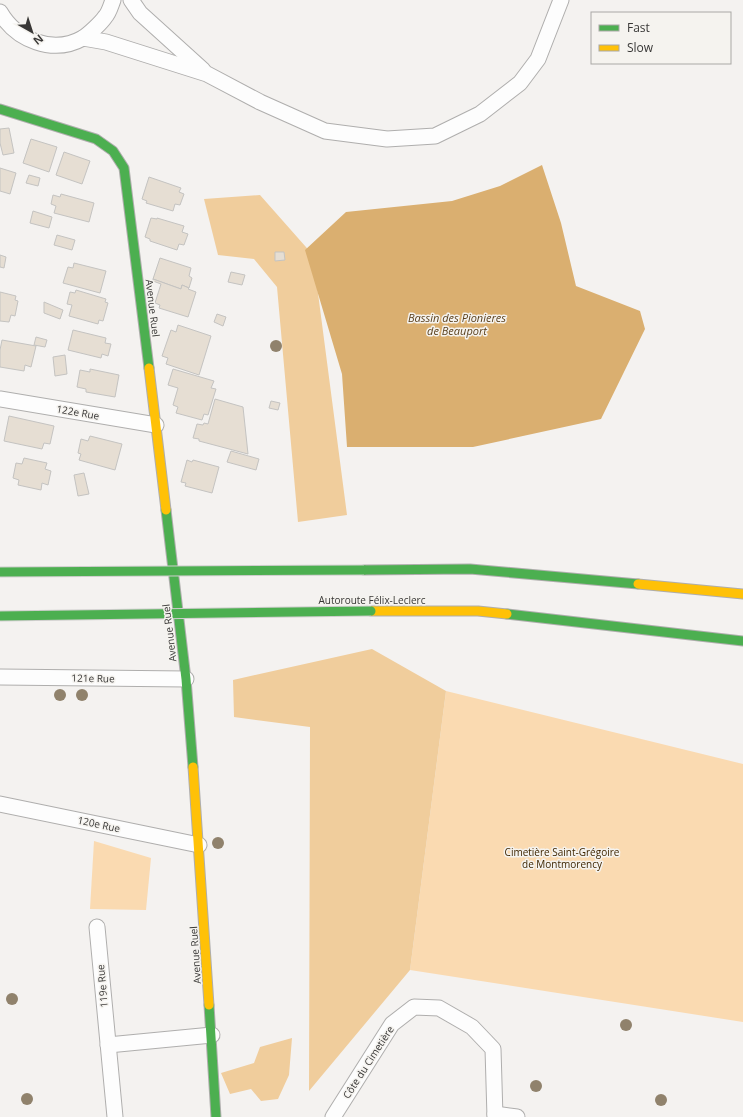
<svg xmlns="http://www.w3.org/2000/svg" width="743" height="1117" viewBox="0 0 743 1117" font-family="'Open Sans',sans-serif">
<style>
.green{fill:#fadab1}
.forest{fill:#f0cd9c}
.water{fill:#daaf70}
.building{fill:#e6ded3;stroke:#c4c3c1}
.lines{fill:none;stroke-linecap:round;stroke-linejoin:round}
.street-casing{stroke:#afaead;stroke-width:17}
.fast-casing{stroke:#afaead;stroke-width:11}
.slow-casing{stroke:#afaead;stroke-width:11}
.street{stroke:#fdfdfd;stroke-width:15}
.fast{stroke:#4caf50;stroke-width:9}
.slow{stroke:#ffc107;stroke-width:9}
.fast-bridge-casing{stroke:#cfcecd;stroke-width:11;stroke-linecap:butt}
.fast-bridge{stroke:#4caf50;stroke-width:9}
.tree{fill:#90826c}
.labels{text-anchor:middle;stroke-width:3;stroke-linejoin:round;paint-order:stroke}
.street-label{font-size:10px;fill:#383736;stroke:#f5f3ef}
.park-label{font-size:10px;fill:#3f2600;stroke:#f5f3ef}
.water-label{font-size:11px;font-style:italic;fill:#583e1a;stroke:#f5f3ef}
</style>
<rect width="100%" height="100%" fill="#f4f2f0"/>
<g class="green">
<polygon points="446,691 743,764 743,1022 410,970"/>
<polygon points="94,841 151,858 146,910 90,909"/>
</g>
<g class="forest">
<polygon points="260,195 313,255 347,515 298,522 277,287 254,259 218,255 204,199"/>
<polygon points="372,649 446,691 410,970 309,1091 310,727 234,717 233,680"/>
<polygon points="292,1038 289,1075 278,1099 261,1101 251,1089 230,1094 221,1073 254,1063 260,1047"/>
</g>
<polygon class="water" points="542,165 561,223 576,286 640,311 645,329 601,419 473,447 347,447 342,374 305,250 346,212 452,201 500,186"/>
<g class="building">
<polygon points="9,128 14,153 3,155 0,143 0,129"/>
<polygon points="31,139 57,147 49,172 23,163"/>
<polygon points="64,152 90,161 82,184 56,175"/>
<polygon points="0,168 16,173 10,194 0,191"/>
<polygon points="29,175 40,178 38,186 26,183"/>
<polygon points="149,177 181,188 179,192 184,194 180,205 175,204 173,211 146,203 147,201 142,199"/>
<polygon points="61,194 94,203 89,222 54,213 56,206 51,204 53,195 60,197"/>
<polygon points="33,211 52,217 49,228 30,223"/>
<polygon points="151,218 157,219 157,218 184,226 182,232 188,234 184,245 179,244 177,250 150,241 150,239 145,237"/>
<polygon points="57,235 75,240 72,250 54,245"/>
<polygon points="275,252 284,252 285,260 275,261"/>
<polygon points="0,255 6,257 4,268 0,267"/>
<polygon points="160,258 191,268 189,276 192,278 189,288 182,285 181,289 153,279"/>
<polygon points="74,263 106,271 100,293 63,283 68,267 73,268"/>
<polygon points="231,272 245,275 242,285 228,282"/>
<polygon points="153,279 181,289 182,285 189,288 188,289 196,292 188,317 159,308 160,305 155,303 161,284 153,281"/>
<polygon points="76,290 106,299 105,302 108,303 103,321 99,320 98,324 69,316 72,305 67,304 70,292 75,293"/>
<polygon points="0,292 16,296 15,300 18,301 15,316 11,315 9,322 0,321"/>
<polygon points="44,302 63,310 60,319 44,313"/>
<polygon points="217,314 226,317 223,326 214,322"/>
<polygon points="178,325 211,336 199,375 166,364 168,358 162,356 171,330 176,332"/>
<polygon points="73,330 106,338 105,343 111,344 108,356 102,354 101,358 68,350"/>
<polygon points="36,337 47,340 45,347 34,345"/>
<polygon points="2,340 36,346 31,367 25,365 24,371 0,367 0,350"/>
<polygon points="65,355 67,374 55,376 53,357"/>
<polygon points="90,369 119,375 115,397 86,392 86,389 77,387 80,370 90,372"/>
<polygon points="173,369 214,381 211,388 216,389 208,415 204,414 202,420 176,413 178,407 173,405 178,388 168,385"/>
<polygon points="215,399 243,407 248,454 199,441 199,439 193,438 197,424 203,425 204,423 208,424"/>
<polygon points="271,401 280,403 278,410 269,408"/>
<polygon points="9,416 54,426 50,444 44,443 42,449 4,441"/>
<polygon points="90,436 122,444 115,470 79,460 81,454 78,453 81,439 88,441"/>
<polygon points="231,451 259,459 256,470 227,462"/>
<polygon points="24,458 47,463 45,469 51,471 48,485 42,483 41,490 18,485 19,480 13,478 16,463 22,464"/>
<polygon points="187,460 192,462 193,460 219,467 212,493 185,486 186,483 181,482"/>
<polygon points="84,473 89,494 78,496 74,475"/>
</g>
<g class="lines">
<g class="street-casing">
<g id="street">
<polyline points="131,0 140,13 203,70"/>
<path d="M 0,12 C 16,40 53,55 83,38 C 89,34 101,23 105,17 C 109,13 111,5 113,0"/>
<polyline points="83,38 106,42 207,74 260,102 325,131 387,139 435,136 480,114 520,83 538,59 561,0"/>
<polyline points="0,399 156,425"/>
<polyline points="0,677 186,679"/>
<polyline points="0,804 199,845"/>
<polyline points="97,927 115,1117"/>
<polyline points="108,1045 212,1035"/>
<polyline points="495,1114 517,1117"/>
<polyline points="333,1117 392,1024 414,1007 439,1008 472,1027 493,1049 495,1117"/>
</g>
</g>
<g class="fast-casing">
<g id="fast">
<polyline points="0,109 96,139 113,151 124,168 149,368"/>
<polyline points="166,510 186,679 193,767"/>
<polyline points="364,570 470,569 638,584"/>
<polyline points="507,614 743,641"/>
<polyline points="209,1005 216,1117"/>
</g>
</g>
<g class="slow-casing">
<g id="slow">
<polyline points="149,368 166,510"/>
<polyline points="638,584 743,594"/>
<polyline points="371,611 478,611 507,614"/>
<polyline points="193,767 209,1005"/>
</g>
</g>
<use href="#street" class="street"/>
<use href="#fast" class="fast"/>
<use href="#slow" class="slow"/>
<g class="fast-bridge-casing">
<g id="fast-bridge">
<polyline points="0,572 364,570"/>
<polyline points="0,616 371,611"/>
</g>
</g>
<use href="#fast-bridge" class="fast-bridge"/>
</g>
<g class="tree">
<circle cx="276" cy="346" r="6"/>
<circle cx="60" cy="695" r="6"/>
<circle cx="82" cy="695" r="6"/>
<circle cx="218" cy="843" r="6"/>
<circle cx="12" cy="999" r="6"/>
<circle cx="626" cy="1025" r="6"/>
<circle cx="536" cy="1086" r="6"/>
<circle cx="27" cy="1099" r="6"/>
<circle cx="661" cy="1100" r="6"/>
</g>
<g class="labels">
<g class="street-label">
<text transform="translate(153 308) rotate(83)" y="4">Avenue Ruel</text>
<text transform="translate(78 412) rotate(10)" y="4">122e Rue</text>
<text x="372" y="604">Autoroute Félix-Leclerc</text>
<text transform="translate(169 633) rotate(-97)" y="4">Avenue Ruel</text>
<text transform="translate(93 678) rotate(1)" y="4">121e Rue</text>
<text transform="translate(99 824) rotate(12)" y="4">120e Rue</text>
<text transform="translate(195 955) rotate(-94)" y="4">Avenue Ruel</text>
<text transform="translate(102 986) rotate(-95)" y="4">119e Rue</text>
<text transform="translate(368 1062) rotate(-57)" y="4">Côte du Cimetière</text>
</g>
<g class="park-label">
<text x="562" y="856">Cimetière Saint-Grégoire<tspan x="562" dy="12">de Montmorency</tspan></text>
</g>
<g class="water-label">
<text x="457" y="322">Bassin des Pionieres<tspan x="457" dy="13">de Beauport</tspan></text>
</g>
</g>
<rect x="591" y="12" width="140" height="52" fill="#f5f3ef" stroke="#a9a8a5"/>
<rect x="599" y="25" width="20" height="6" fill="#4caf50" stroke="#a9a8a5"/>
<text x="627" y="32" font-size="12" fill="#383736">Fast</text>
<rect x="599" y="45" width="20" height="6" fill="#ffc107" stroke="#a9a8a5"/>
<text x="627" y="52" font-size="12" fill="#383736">Slow</text>
<g transform="translate(32 32) rotate(141)" stroke="#f5f3ef" stroke-width="3" paint-order="stroke">
<path d="M0-3L7 15L0 10L-7 15Z" fill="#383736"/>
<text y="-6" font-size="11" font-weight="bold" text-anchor="middle" fill="#383736">N</text>
</g>
</svg>
